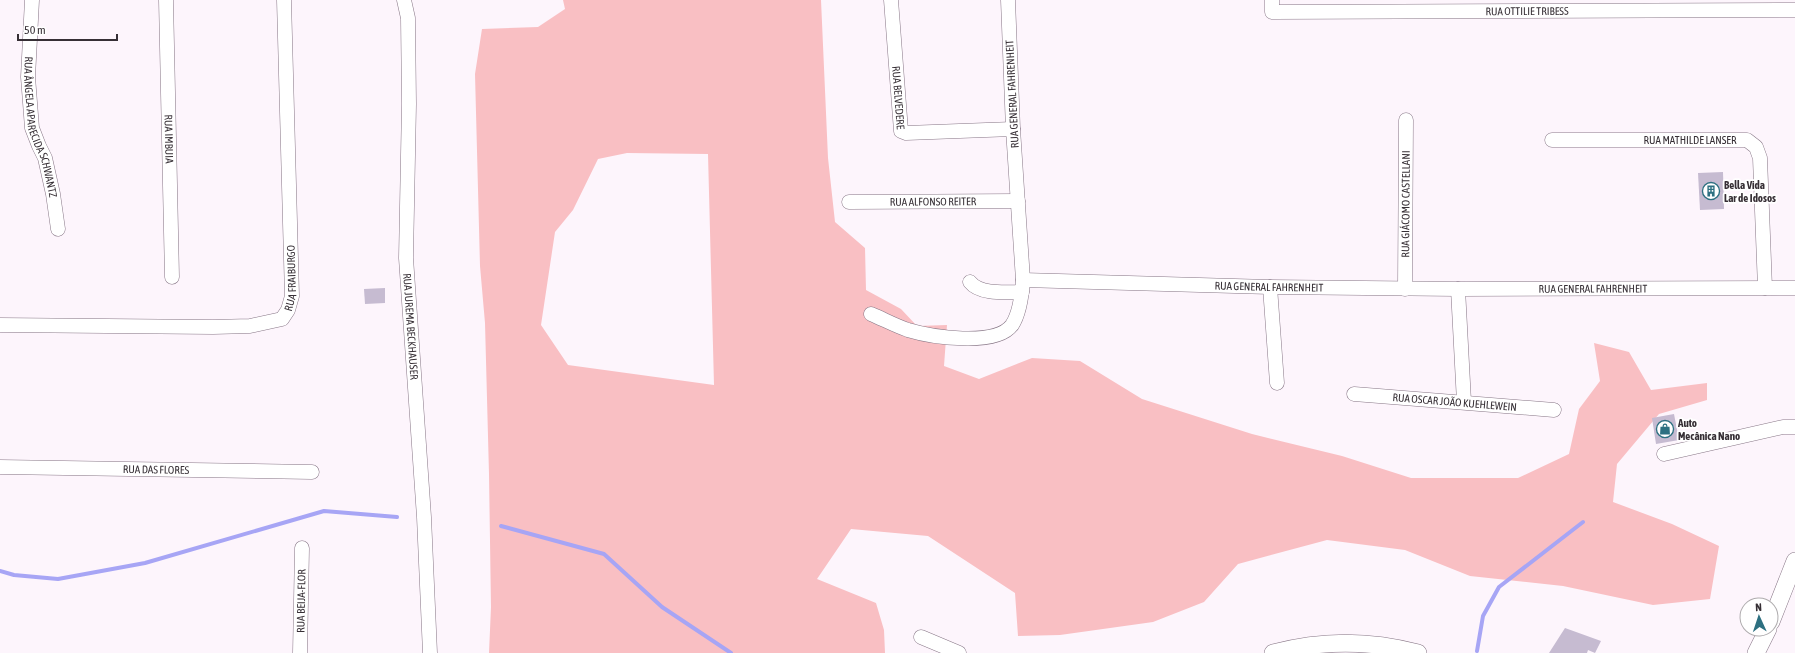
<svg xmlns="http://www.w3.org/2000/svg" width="1795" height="653" viewBox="0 0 1795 653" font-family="'Asap Condensed',sans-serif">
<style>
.green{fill:#f9bfc3;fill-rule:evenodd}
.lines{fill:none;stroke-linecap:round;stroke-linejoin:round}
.stream{stroke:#a7a5f5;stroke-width:4}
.building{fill:#c6bbd1}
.minor-casing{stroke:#877686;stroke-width:15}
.major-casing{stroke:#877686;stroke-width:18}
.minor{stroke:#fff;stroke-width:14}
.major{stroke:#fff;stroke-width:17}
.labels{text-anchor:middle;stroke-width:3.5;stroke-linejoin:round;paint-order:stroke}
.street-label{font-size:11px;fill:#362f35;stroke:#fff}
.poi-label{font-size:11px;font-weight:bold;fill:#362f35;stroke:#fff;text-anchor:start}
</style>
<rect width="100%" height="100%" fill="#fdf5fc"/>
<path class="green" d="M 563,0 L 821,0 L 828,158 L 835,222 L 865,248 L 866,290 L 901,309 L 917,326 L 947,325 L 944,366 L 979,379 L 1032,358 L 1080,361 L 1142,399 L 1252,434 L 1342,456 L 1411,478 L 1518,478 L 1569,454 L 1579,409 L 1600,381 L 1594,343 L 1629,352 L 1651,390 L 1707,383 L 1707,400 L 1659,414 L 1617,464 L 1613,502 L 1672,524 L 1719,546 L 1710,599 L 1653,605 L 1563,586 L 1470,576 L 1405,550 L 1327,540 L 1238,564 L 1204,602 L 1153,622 L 1060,635 L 1018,636 L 1015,593 L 928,536 L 851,529 L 817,579 L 876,603 L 884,630 L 885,653 L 489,653 L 491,607 L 489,474 L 485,323 L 480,266 L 475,74 L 482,29 L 538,27 L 565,9 ZM 627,153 L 708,154 L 714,385 L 568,365 L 541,325 L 555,232 L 573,210 L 598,159 Z"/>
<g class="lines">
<g class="stream">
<polyline points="501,526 604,554 662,607 731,653"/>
<polyline points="0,571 14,575 58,579 145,563 324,511 397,517"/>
<polyline points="1477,651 1483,616 1499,587 1583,522"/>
</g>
</g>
<g class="building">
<polygon points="1723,172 1724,209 1700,210 1698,173"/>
<polygon points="385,288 385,303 365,304 364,289"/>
<polygon points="1674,414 1679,440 1656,444 1652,418"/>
<polygon points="1565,628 1601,641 1595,653 1588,650 1587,653 1549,653"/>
</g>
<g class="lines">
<g class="minor-casing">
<g id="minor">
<path id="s1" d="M 32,0 L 28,77 L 32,128 L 39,146 L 45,158 L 53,194 L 58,229"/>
<path id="s2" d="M 166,0 L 172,277"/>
<path id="s3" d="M 404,0 L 408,18 L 409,104 L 406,258 L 424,517 L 430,653"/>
<path id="s4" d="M 891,0 L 901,131 L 906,133 L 1013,129"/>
<path id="s5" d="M 1272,0 L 1272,12 L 1795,10"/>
<path id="s6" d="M 1552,140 L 1747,140 L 1756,147 L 1760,158 L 1765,288"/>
<path id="s7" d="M 849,202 L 1018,201"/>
<path id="s8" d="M 1023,280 L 1270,287 L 1458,289 L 1795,288"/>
<path d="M 970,282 C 980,295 1007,292 1022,292"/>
<polyline points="1270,287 1277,383"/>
<path id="s9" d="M 1405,289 L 1406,120"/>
<polyline points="1458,289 1464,402"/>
<path d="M 871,314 C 883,319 896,326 908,330 C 931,337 996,347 1012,325 C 1020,313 1022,294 1023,280 L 1013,129 L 1008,0"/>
<path id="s10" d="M 0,325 L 213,327 L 250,326 L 282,319 L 288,310 L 292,296 L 284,0"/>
<path id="s11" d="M 1354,394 L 1554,410"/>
<polyline points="1664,454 1783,427 1795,427"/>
<path id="s12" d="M 0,467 L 312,472"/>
<polyline points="921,637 959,653"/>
<path id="s13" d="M 300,653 L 302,548"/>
</g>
</g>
<g class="major-casing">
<g id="major">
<polyline points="1771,622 1795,561"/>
<path d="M 1273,653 C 1321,640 1370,640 1418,653"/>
<polyline points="1756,653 1768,629"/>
</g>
</g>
<use href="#minor" class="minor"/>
<use href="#major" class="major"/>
</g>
<defs>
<g id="building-ring" transform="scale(0.9)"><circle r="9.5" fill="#fff" stroke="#2d7081" stroke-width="1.5"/><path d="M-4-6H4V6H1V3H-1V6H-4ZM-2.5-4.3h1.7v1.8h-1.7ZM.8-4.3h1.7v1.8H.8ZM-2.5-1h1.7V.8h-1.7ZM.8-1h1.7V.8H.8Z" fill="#2d7081"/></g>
<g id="shop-ring" transform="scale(0.9)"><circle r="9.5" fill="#fff" stroke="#2d7081" stroke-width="1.5"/><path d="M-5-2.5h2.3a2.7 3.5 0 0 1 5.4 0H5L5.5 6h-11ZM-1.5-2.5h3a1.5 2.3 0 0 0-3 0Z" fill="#2d7081"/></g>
</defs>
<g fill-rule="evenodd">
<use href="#building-ring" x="1711" y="191"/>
<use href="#shop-ring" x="1665" y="429"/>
</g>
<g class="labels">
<g class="street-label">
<text dy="4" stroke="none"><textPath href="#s5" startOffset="267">RUA OTTILIE TRIBESS</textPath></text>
<text transform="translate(1012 94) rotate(-93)" y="4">RUA GENERAL FAHRENHEIT</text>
<text dy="4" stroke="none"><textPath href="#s4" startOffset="98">RUA BELVEDERE</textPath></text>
<text dy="4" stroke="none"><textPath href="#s1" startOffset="129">RUA ÂNGELA APARECIDA SCHWANTZ</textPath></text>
<text dy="4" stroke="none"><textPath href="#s2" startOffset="139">RUA IMBUIA</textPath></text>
<text dy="4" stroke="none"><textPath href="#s6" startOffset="138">RUA MATHILDE LANSER</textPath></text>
<text dy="4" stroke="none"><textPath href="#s7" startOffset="84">RUA ALFONSO REITER</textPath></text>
<text dy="4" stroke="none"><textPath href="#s9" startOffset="85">RUA GIÁCOMO CASTELLANI</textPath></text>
<text dy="4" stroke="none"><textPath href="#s10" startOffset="326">RUA FRAIBURGO</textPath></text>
<text dy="4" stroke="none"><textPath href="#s8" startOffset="246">RUA GENERAL FAHRENHEIT</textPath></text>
<text dy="4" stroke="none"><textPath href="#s8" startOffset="570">RUA GENERAL FAHRENHEIT</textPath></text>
<text dy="4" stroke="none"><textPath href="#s3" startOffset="327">RUA JUREMA BECKHAUSER</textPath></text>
<text dy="4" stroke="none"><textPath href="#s11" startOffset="101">RUA OSCAR JOÃO KUEHLEWEIN</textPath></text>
<text dy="4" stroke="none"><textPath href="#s12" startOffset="156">RUA DAS FLORES</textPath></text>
<text dy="4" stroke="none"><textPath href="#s13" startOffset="52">RUA BEIJA-FLOR</textPath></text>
</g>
<g class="poi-label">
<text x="1724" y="189">Bella Vida<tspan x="1724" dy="13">Lar de Idosos</tspan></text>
<text x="1678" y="427">Auto<tspan x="1678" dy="13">Mecânica Nano</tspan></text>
</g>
</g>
<g transform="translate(1759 617) rotate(357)"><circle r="19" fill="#ffffff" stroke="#afacae"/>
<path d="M0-3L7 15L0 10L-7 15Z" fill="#2d7081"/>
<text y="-6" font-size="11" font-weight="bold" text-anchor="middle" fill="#362f35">N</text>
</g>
<path d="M18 34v6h99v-6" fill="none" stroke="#362f35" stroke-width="2"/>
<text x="24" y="34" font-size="12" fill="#362f35" stroke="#ffffff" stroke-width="3" paint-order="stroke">50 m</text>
</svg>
